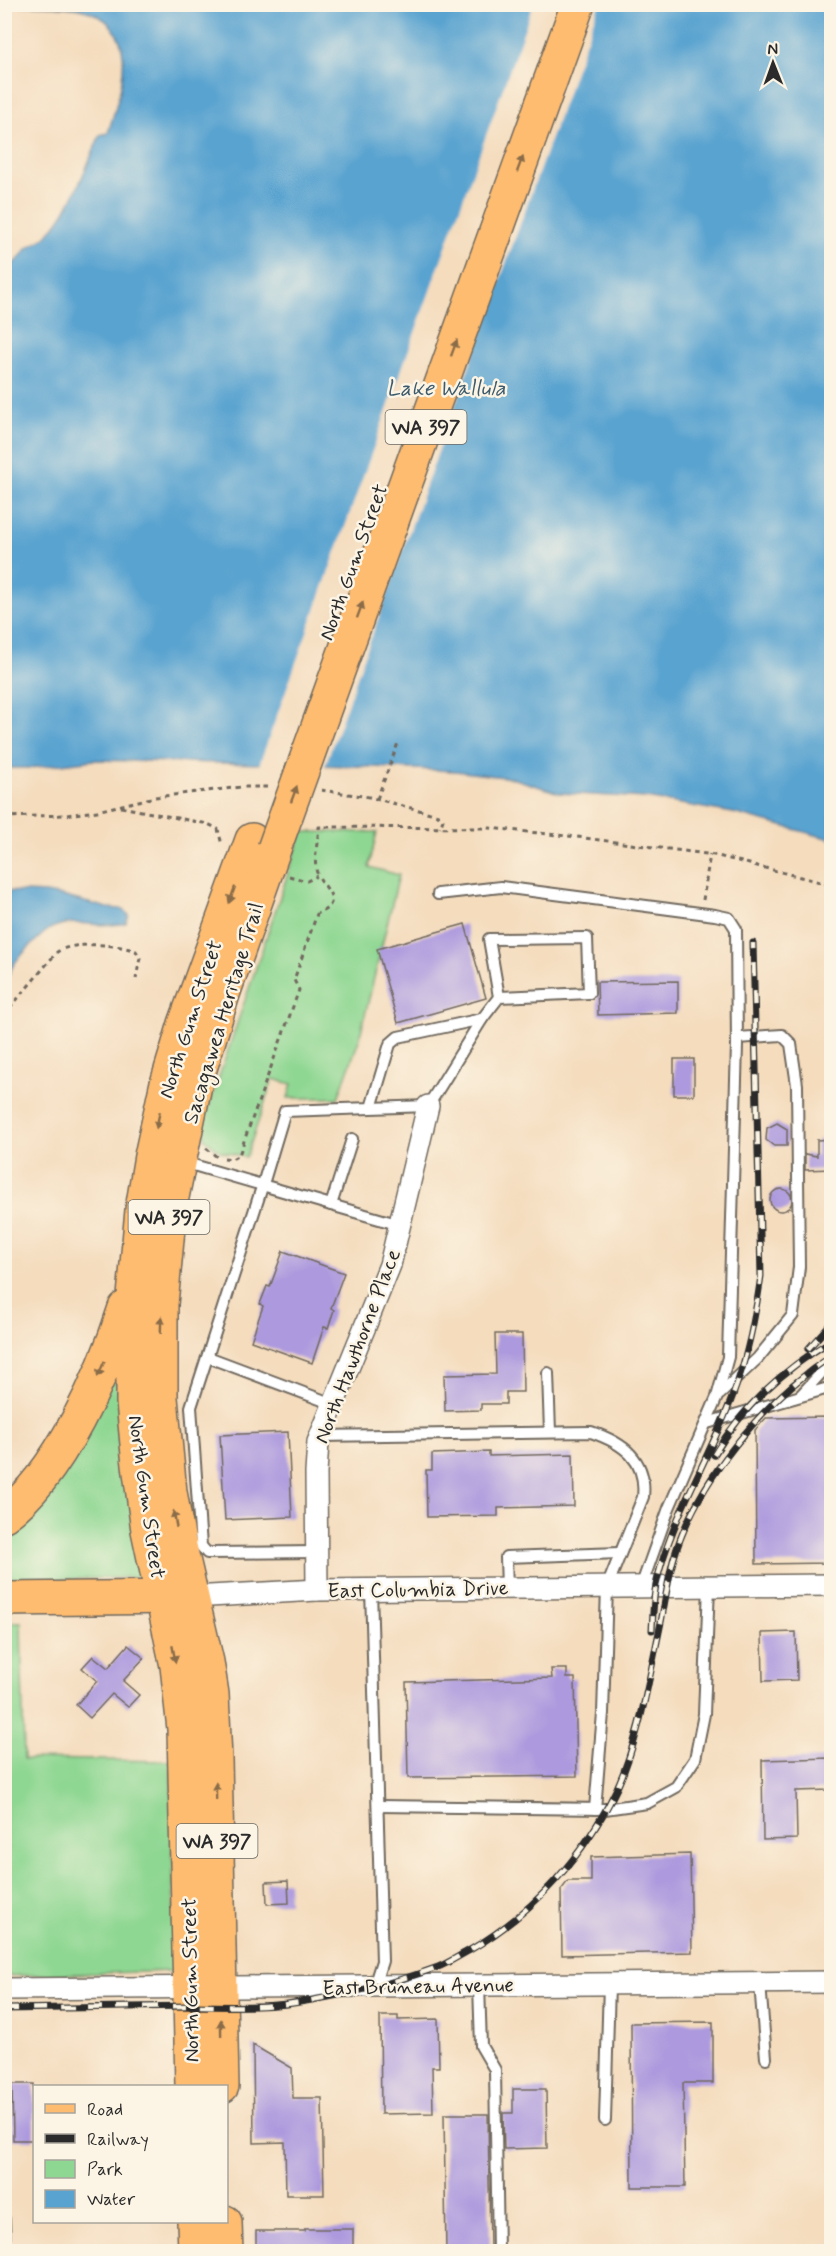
<svg xmlns="http://www.w3.org/2000/svg" width="836" height="2256" viewBox="0 0 836 2256" font-family="Mynerve,sans-serif">
<style>
.green{fill:#8ed792;stroke:#5c815e;stroke-width:1.5}
.water{fill:#59a3d0;stroke:#42677e;stroke-width:1.5}
.pier{fill:#f4dcbd}
.building{fill:#ac99de}
.lines{fill:none;stroke-linecap:round;stroke-linejoin:round}
.service-casing{stroke:#71695e;stroke-width:14}
.minor-casing{stroke:#71695e;stroke-width:24}
.primary-casing{stroke:#71695e;stroke-width:36}
.path{stroke:#71695e;stroke-width:3;stroke-dasharray:4.5 4.5;stroke-linecap:butt}
.service{stroke:#fff;stroke-width:10}
.minor{stroke:#fff;stroke-width:21}
.primary{stroke:#febc70;stroke-width:33}
.rail-casing{stroke:#2b2b2b;stroke-width:7}
.rail{stroke:#fcf5e5;stroke-width:4.5;stroke-dasharray:14;stroke-linecap:butt}
.primary-bridge-casing{stroke:#71695e;stroke-width:36;stroke-linecap:butt}
.primary-bridge{stroke:#febc70;stroke-width:33}
.oneway{fill:#8a6c4a}
.labels{text-anchor:middle;stroke-width:5;stroke-linejoin:round;paint-order:stroke}
.shield{fill:#fcf5e5;stroke:#6a6863;stroke-width:1.5}
.shield-label{font-size:20px;font-weight:bold;fill:#2b2b2b}
.street-label{font-size:21px;fill:#2b2b2b;stroke:#fcf5e5}
.water-label{font-size:22px;font-style:italic;fill:#3d5b6d;stroke:#fcf5e5}
</style>
<rect width="100%" height="100%" fill="#fcf5e5"/>
<filter id="ink" filterUnits="userSpaceOnUse"><feTurbulence type="fractalNoise" baseFrequency=".0167" numOctaves="2"/><feDisplacementMap in="SourceGraphic" scale="12" xChannelSelector="R" yChannelSelector="G"/><feConvolveMatrix kernelMatrix="1 2 1 2 8 2 1 2 1" color-interpolation-filters="sRGB"/></filter>
<filter id="wash" filterUnits="userSpaceOnUse"><feTurbulence type="fractalNoise" baseFrequency=".008" numOctaves="4" result="noise"/><feDisplacementMap in="SourceGraphic" scale="24" xChannelSelector="R" yChannelSelector="G"/><feGaussianBlur stdDeviation="1.35" result="paint"/><feColorMatrix in="noise" values="0 0 0 0 0 0 0 0 0 0 0 0 0 0 0 0 0 1.4 0 .05"/><feComposite in="paint" operator="in"/></filter>
<g filter="url(#wash)">
<rect width="100%" height="100%" fill="#f4dcbd"/>
<g class="green">
<polygon points="302,832 377,832 369,867 399,875 359,1040 338,1098 288,1098 292,1084 273,1079 246,1157 220,1151 205,1139 203,1124"/>
<polygon points="116,1361 144,1577 5,1581 5,1522"/>
<polygon points="4,1622 21,1622 24,1759 171,1761 175,1971 5,1976"/>
</g>
<g class="water">
<path d="M 15,5 L 831,5 L 831,839 L 733,813 L 646,798 L 559,793 L 512,778 L 455,771 L 353,766 L 94,760 L 29,768 L 5,768 L 5,270 C 15,265 20,256 28,248 C 33,243 39,242 44,238 C 70,214 86,167 100,135 L 108,133 C 122,88 144,24 80,9 C 60,5 36,6 15,5 Z"/>
<path d="M 5,891 L 46,893 L 62,896 L 108,908 L 121,909 L 129,915 L 126,923 C 101,930 69,915 47,931 C 41,935 18,958 14,964 C 10,970 10,975 5,979 Z"/>
</g>
<polygon class="pier" points="533,5 599,5 324,769 258,768"/>
<g id="blocks">
<g class="building">
<polygon points="465,924 486,998 398,1023 377,949"/>
<polygon points="678,981 678,1013 598,1015 597,982"/>
<rect x="674" y="1059" width="20" height="36"/>
<polygon points="777,1123 787,1129 787,1146 774,1146 766,1140 767,1128"/>
<polygon points="831,1139 831,1169 805,1170 805,1154 817,1156 817,1140"/>
<circle cx="781" cy="1200" r="11"/>
<polygon points="283,1251 344,1273 331,1308 334,1310 328,1328 324,1327 312,1363 251,1341 263,1306 260,1304 267,1286 270,1287"/>
<polygon points="495,1334 522,1334 523,1392 506,1392 506,1404 481,1404 481,1410 445,1411 444,1375 496,1374"/>
<polygon points="831,1417 831,1563 756,1564 755,1430 766,1418"/>
<polygon points="288,1432 292,1517 225,1520 220,1435"/>
<polygon points="489,1452 489,1456 573,1454 574,1506 498,1508 498,1516 427,1517 426,1470 432,1470 432,1454"/>
<polygon points="796,1632 797,1680 763,1681 762,1633"/>
<polygon points="128,1645 144,1658 123,1681 139,1695 128,1707 112,1694 90,1718 76,1705 97,1681 82,1668 93,1656 108,1668"/>
<polygon points="551,1669 567,1669 567,1678 575,1678 577,1776 408,1778 406,1682 552,1678"/>
<polygon points="831,1758 831,1790 796,1791 797,1839 763,1840 762,1760"/>
<polygon points="690,1854 692,1952 562,1955 561,1890 568,1881 591,1881 591,1857"/>
<polygon points="288,1881 289,1903 267,1904 266,1882"/>
<polygon points="380,2016 398,2016 398,2020 438,2019 439,2067 432,2067 433,2113 381,2114"/>
<polygon points="713,2022 713,2083 683,2083 685,2187 632,2187 631,2023"/>
<polygon points="253,2045 292,2068 293,2098 322,2098 324,2195 286,2195 285,2142 254,2143"/>
<polygon points="12,2084 34,2084 34,2140 13,2140"/>
<polygon points="513,2089 546,2089 547,2148 504,2149 503,2113 513,2113"/>
<polygon points="444,2114 488,2114 490,2252 446,2252"/>
<polygon points="305,2229 353,2229 353,2252 256,2252 256,2231 305,2231"/>
</g>
</g>
</g>
<g filter="url(#ink)">
<use href="#blocks" fill-opacity="0" stroke="#71695e" stroke-width="1.5"/>
<g class="lines">
<g class="service-casing">
<g id="service">
<polyline points="438,894 501,887 715,915 729,918 736,929 737,1045 728,1357 717,1397 669,1508 641,1587"/>
<polyline points="482,1019 499,997 489,939 587,938 589,993 499,997"/>
<polyline points="183,1162 331,1205 352,1139"/>
<polyline points="331,1205 400,1225"/>
<polyline points="208,1357 333,1404"/>
<polyline points="548,1373 550,1432"/>
<polyline points="720,1394 758,1358 793,1315 799,1267 797,1085 791,1044 782,1035 737,1038"/>
<polyline points="801,1395 832,1361"/>
<polyline points="707,1423 832,1387"/>
<path d="M 320,1436 L 591,1432 C 624,1443 647,1460 643,1497 L 607,1587 L 603,1713 L 595,1809"/>
<polyline points="317,1552 207,1553 201,1546 191,1407 263,1184 285,1111 428,1106 482,1019 398,1037 390,1044 371,1108"/>
<polyline points="507,1588 506,1557 620,1553"/>
<polyline points="371,1589 382,1961 374,1986"/>
<polyline points="378,1806 605,1809 647,1803 676,1787 695,1759 704,1714 709,1586"/>
<polyline points="760,1983 766,2058"/>
<polyline points="479,1985 481,2046 495,2070 498,2252"/>
<polyline points="605,2120 609,1984"/>
<polyline points="4,2219 5,2252"/>
</g>
</g>
<g class="minor-casing">
<g id="minor">
<polyline points="317,1590 316,1473 318,1442 390,1265 428,1106"/>
<polyline points="192,1597 317,1590 832,1585"/>
<polyline points="4,1989 832,1982"/>
</g>
</g>
<g class="primary-casing">
<g id="primary">
<path d="M 4,1515 C 59,1476 105,1371 125,1308"/>
<polyline points="4,1599 184,1597"/>
<polyline points="192,2086 184,1729 177,1666 148,1530 139,1465 133,1402 133,1307 142,1210 151,1156 166,1087 185,1024 252,840"/>
<polyline points="222,2086 215,1759 212,1694 207,1662 179,1542 170,1492 161,1398 161,1304 170,1207 195,1085 223,994 274,849"/>
<polyline points="194,2222 195,2252"/>
<polyline points="225,2222 226,2252"/>
</g>
</g>
<g class="path">
<polyline points="321,790 369,797 438,815 443,820 440,828"/>
<polyline points="377,799 398,743"/>
<polyline points="121,807 208,824 218,829 222,845"/>
<polyline points="4,817 66,815 97,811 155,797 241,787 269,787"/>
<polyline points="289,876 307,881 317,876"/>
<polyline points="703,900 710,854"/>
<path d="M 4,1015 L 57,952 C 73,941 118,944 136,951 L 140,958 L 136,979"/>
<polyline points="206,1148 217,1157"/>
<path d="M 224,1158 L 232,1159 L 239,1155 L 299,990 L 294,980 L 317,914 C 349,900 319,887 316,869 C 314,856 318,840 319,827 L 490,828 L 577,837 L 714,855 L 832,885"/>
</g>
<use href="#service" class="service"/>
<use href="#minor" class="minor"/>
<use href="#primary" class="primary"/>
<g class="rail-casing">
<g id="rail">
<polyline points="808,1349 832,1322"/>
<path d="M 714,1455 C 744,1405 782,1371 832,1340"/>
<path d="M 652,1630 C 653,1616 653,1600 656,1585 C 671,1518 709,1459 733,1395 C 748,1355 755,1318 761,1276 L 753,943"/>
<path d="M 4,2009 C 67,2008 129,2007 191,2006 C 222,2006 255,2008 287,2004 C 336,1997 392,1984 438,1967 C 449,1963 460,1955 470,1950 C 534,1913 585,1855 617,1788 C 639,1739 648,1684 659,1632 C 664,1609 667,1584 673,1561 C 695,1483 764,1399 832,1356"/>
</g>
</g>
<use href="#rail" class="rail"/>
<g class="primary-bridge-casing">
<polyline id="primary-bridge" points="274,849 578,4"/>
</g>
<use href="#primary-bridge" class="primary-bridge"/>
</g>
<defs><path id="oneway-solid" d="M-6-.8H1V-3.2L6.5 0L1 3.2V.8H-6Z" transform="scale(1.5)"/></defs>
<g class="oneway">
<use href="#oneway-solid" transform="translate(520 164) rotate(-70)"/>
<use href="#oneway-solid" transform="translate(454 348) rotate(-70)"/>
<use href="#oneway-solid" transform="translate(360 610) rotate(-70)"/>
<use href="#oneway-solid" transform="translate(294 794) rotate(-70)"/>
<use href="#oneway-solid" transform="translate(232 895) rotate(110)"/>
<use href="#oneway-solid" transform="translate(158 1120) rotate(102)"/>
<use href="#oneway-solid" transform="translate(161 1325) rotate(-88)"/>
<use href="#oneway-solid" transform="translate(101 1369) rotate(114)"/>
<use href="#oneway-solid" transform="translate(175 1519) rotate(-100)"/>
<use href="#oneway-solid" transform="translate(174 1654) rotate(79)"/>
<use href="#oneway-solid" transform="translate(216 1791) rotate(-91)"/>
<use href="#oneway-solid" transform="translate(221 2028) rotate(-91)"/>
</g>
</g>
<g class="labels">
<g class="shield">
<rect x="385.5" y="410" width="81" height="34" rx="4.5"/>
<rect x="128.5" y="1200" width="81" height="34" rx="4.5"/>
<rect x="176.5" y="1824" width="81" height="34" rx="4.5"/>
</g>
<g class="shield-label">
<text x="426" y="434">WA 397</text>
<text x="169" y="1224">WA 397</text>
<text x="217" y="1848">WA 397</text>
</g>
<g class="street-label">
<text transform="translate(353 562) rotate(-70)" y="7">North Gum Street</text>
<text transform="translate(223 1013) rotate(-73)" y="7">Sacagawea Heritage Trail</text>
<text transform="translate(190 1019) rotate(-72)" y="7">North Gum Street</text>
<text transform="translate(357 1346) rotate(-69)" y="7">North Hawthorne Place</text>
<text transform="translate(147 1497) rotate(82)" y="7">North Gum Street</text>
<text transform="translate(418 1589) rotate(-1)" y="7">East Columbia Drive</text>
<text transform="translate(190 1980) rotate(-91)" y="7">North Gum Street</text>
<text transform="translate(418 1986) rotate(-1)" y="7">East Bruneau Avenue</text>
</g>
<g class="water-label">
<text x="446" y="395">Lake Wallula</text>
</g>
</g>
<rect width="836" height="2256" fill="none" stroke="#fcf5e5" stroke-width="24"/>
<rect x="33" y="2085" width="195" height="138" fill="#fcf5e5" stroke="#a8a49b" stroke-width="1.5"/>
<rect x="45" y="2104" width="30" height="9" fill="#febc70" stroke="#a8a49b" stroke-width="1.5"/>
<text x="87" y="2115" font-size="18" fill="#2b2b2b">Road</text>
<rect x="45" y="2134" width="30" height="9" fill="#2b2b2b" stroke="#a8a49b" stroke-width="1.5"/>
<text x="87" y="2145" font-size="18" fill="#2b2b2b">Railway</text>
<rect x="45" y="2160" width="30" height="18" fill="#8ed792" stroke="#a8a49b" stroke-width="1.5"/>
<text x="87" y="2175" font-size="18" fill="#2b2b2b">Park</text>
<rect x="45" y="2190" width="30" height="18" fill="#59a3d0" stroke="#a8a49b" stroke-width="1.5"/>
<text x="87" y="2205" font-size="18" fill="#2b2b2b">Water</text>
<g transform="translate(773 63) rotate(359)" stroke="#fcf5e5" stroke-width="4.5" paint-order="stroke">
<path d="M0-4.5L10 22L0 15L-10 22Z" fill="#2b2b2b"/>
<text y="-9" font-size="16" font-weight="bold" text-anchor="middle" fill="#2b2b2b">N</text>
</g>
</svg>
